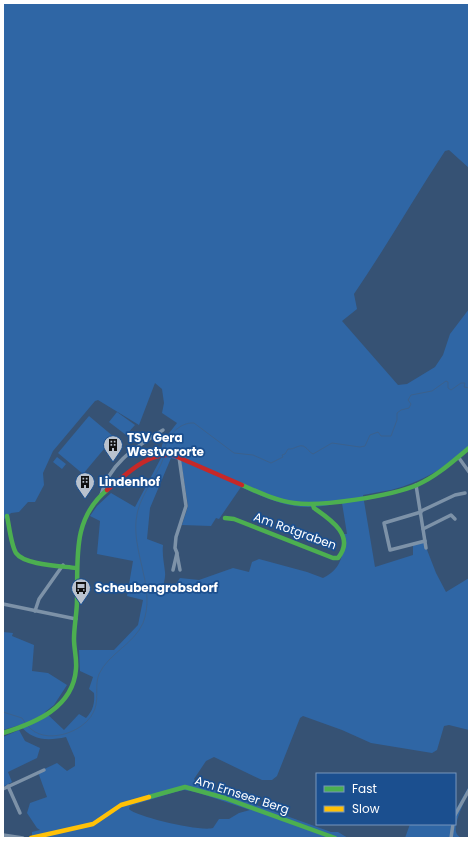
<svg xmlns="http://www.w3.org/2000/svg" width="472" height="841" viewBox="0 0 472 841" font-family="Poppins,sans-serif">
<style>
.green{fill:#2f66a5;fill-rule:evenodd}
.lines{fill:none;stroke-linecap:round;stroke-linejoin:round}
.stream{stroke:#3b618d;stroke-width:1}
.street{stroke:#7d92a8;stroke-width:3.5}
.fast{stroke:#4caf50;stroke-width:4.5}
.slow{stroke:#ffc107;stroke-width:4.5}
.jam{stroke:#c62828;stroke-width:4.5}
.labels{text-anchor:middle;stroke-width:3.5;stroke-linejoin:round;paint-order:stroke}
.poi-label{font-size:12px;font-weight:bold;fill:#fff;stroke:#1b4f8f;text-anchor:start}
.street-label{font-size:12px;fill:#fff;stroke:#1b4f8f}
</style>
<rect width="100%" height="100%" fill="#365274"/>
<g class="green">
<path d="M 3,3 L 469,3 L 469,168 L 449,150 L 445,151 C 414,198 386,247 354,294 L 357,309 L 342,321 L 398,385 L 407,384 L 435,367 L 443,355 L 450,334 L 469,309 L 469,446 C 446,468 422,482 391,490 C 381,492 372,493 363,495 L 375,567 L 413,555 L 413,545 L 424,542 L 436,573 L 446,592 L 469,578 L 469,730 L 449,725 L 444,726 L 437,750 L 432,753 L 371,743 L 342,730 L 303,716 L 300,718 L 277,776 L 272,780 L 262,780 L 214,757 L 206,761 L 194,779 L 198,784 L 331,832 L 338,832 L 348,838 L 32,838 L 32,832 L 40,830 L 37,828 L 27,813 L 30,803 L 47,797 L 38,772 L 57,763 L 67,771 L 75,766 L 75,758 L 66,737 C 48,741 32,741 20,725 L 3,730 L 3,632 L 13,633 L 12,636 L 34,645 L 32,671 L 48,673 L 67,685 L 54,705 L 45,712 L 64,730 L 79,714 L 86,718 C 93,711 95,703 94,693 L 89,689 L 93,677 L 80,671 L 79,650 L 114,650 L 138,625 L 143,600 L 127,596 L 133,561 L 97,554 L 100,521 L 90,516 L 97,506 L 111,493 L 135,507 L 161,458 L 162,445 L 166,437 L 177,423 L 162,413 L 164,403 L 162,389 L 155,383 L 139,425 L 98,400 L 95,401 L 53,451 L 43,473 L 44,485 L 35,502 L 28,502 L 19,512 L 11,513 L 3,520 ZM 171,458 L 181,461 L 188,506 L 182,525 L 211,526 L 216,518 L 219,519 L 241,487 C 263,497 286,508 311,507 C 322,507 332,504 342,503 L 347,534 L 344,534 C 344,553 342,569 323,578 L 307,572 L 259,559 L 252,562 L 249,572 L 233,568 L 199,580 L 180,578 L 170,593 L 164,592 C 162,585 166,579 165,572 C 164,562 162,555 163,545 L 147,539 L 150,508 ZM 184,790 L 196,792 L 250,810 L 239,813 L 229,819 L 219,819 L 213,828 C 201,832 137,817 129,809 L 130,806 L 175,792 Z"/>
<polygon points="117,412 135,425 126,435 109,422"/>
<polygon points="89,416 114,437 83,474 58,453"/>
<polygon points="57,457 66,464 62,469 53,462"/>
<polygon points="19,730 25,741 40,748 37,758 8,772 12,782 3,787 3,737"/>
<path d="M 469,786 C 469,798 444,834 463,838 C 465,838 467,838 469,838 L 405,838 L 410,824 L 455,824 L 455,811 Z"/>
</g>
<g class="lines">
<g class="stream">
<path d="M 164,452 C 166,437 179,422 194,423 L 234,453 L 253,455 L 271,463 L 283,457 L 282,455 L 285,454 L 288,449 C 294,450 300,443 305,447 C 308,449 309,452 313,454 L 332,443 L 360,447 L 365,446 L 370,435 L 378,432 L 381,436 L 391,436 L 397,420 L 397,413 L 401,410 L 409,408 L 411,404 L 408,400 L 411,395 L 432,391 L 446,381 L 448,382 L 448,388 L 451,390 L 461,383 L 465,383 L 464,387 L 469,388"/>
<polyline points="3,712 22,718 26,724"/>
<path d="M 28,726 C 44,746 83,733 93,713 C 100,701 94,686 99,674 C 109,653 134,644 143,623 C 156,590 133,555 136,521 C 138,496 156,479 164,457"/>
</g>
<g class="street">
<polyline points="459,458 469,472"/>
<polyline points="416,485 426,548"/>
<path d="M 101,495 C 110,462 135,448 163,430"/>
<polyline points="421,511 455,495 465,493"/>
<polyline points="421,512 384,523 390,550 425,541"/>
<polyline points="423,529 451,515 455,519"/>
<polyline points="177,554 180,570"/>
<polyline points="173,570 177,553 175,548 176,537 186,506 179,457"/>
<polyline points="3,604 76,619"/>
<polyline points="35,611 39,599 63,565"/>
<polyline points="8,786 20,813"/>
<polyline points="3,789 44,770"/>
<polyline points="455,815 469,790"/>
<polyline points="3,835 23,838"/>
<polyline points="451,838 453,824"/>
</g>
<g class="fast">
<path d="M 242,485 C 258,492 276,501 294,503 C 321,507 391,496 417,485 C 437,476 452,462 469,448"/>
<path d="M 7,516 C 9,525 11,545 16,553 C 24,565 62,566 76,568"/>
<path d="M 225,518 L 234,519 L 333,558 L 338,558 C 356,536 330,519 314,508 L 313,505"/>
<path d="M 3,733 C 35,723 73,708 76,669 C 77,659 74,649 74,639 C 74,626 77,613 77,600 C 78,558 72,519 107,490"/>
<polyline points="149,797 185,787 225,798 335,838"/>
</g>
<polyline class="slow" points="31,838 93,824 121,805 149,797"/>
<path class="jam" d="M 107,490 C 127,474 146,453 173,455 L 242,485"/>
</g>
<defs>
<g id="building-pin" transform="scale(1)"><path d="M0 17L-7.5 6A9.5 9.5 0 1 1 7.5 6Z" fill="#b9c2ce" stroke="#1b4f8f"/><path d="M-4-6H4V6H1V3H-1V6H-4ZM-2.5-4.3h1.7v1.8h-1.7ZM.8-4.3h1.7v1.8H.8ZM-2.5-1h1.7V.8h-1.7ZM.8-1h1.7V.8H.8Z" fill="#111"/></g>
<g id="bus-pin" transform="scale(1)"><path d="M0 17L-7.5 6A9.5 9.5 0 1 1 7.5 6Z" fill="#b9c2ce" stroke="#1b4f8f"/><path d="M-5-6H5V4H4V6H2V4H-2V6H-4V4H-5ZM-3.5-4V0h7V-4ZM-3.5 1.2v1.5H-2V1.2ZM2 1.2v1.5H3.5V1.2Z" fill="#111"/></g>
</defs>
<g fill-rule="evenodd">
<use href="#building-pin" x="113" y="445"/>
<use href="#building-pin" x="85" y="482"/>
<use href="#bus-pin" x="81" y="588"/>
</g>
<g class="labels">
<g class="poi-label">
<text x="127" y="442">TSV Gera<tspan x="127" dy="14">Westvororte</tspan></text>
<text x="99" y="486">Lindenhof</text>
<text x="95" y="592">Scheubengrobsdorf</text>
</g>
<g class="street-label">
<text transform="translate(295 531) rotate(20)" y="4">Am Rotgraben</text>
<text transform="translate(242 795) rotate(18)" y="4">Am Ernseer Berg</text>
</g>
</g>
<rect width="472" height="841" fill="none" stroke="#ffffff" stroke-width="8"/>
<rect x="316" y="773" width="140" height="52" fill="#1b4f8f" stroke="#7695bc"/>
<rect x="324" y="786" width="20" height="6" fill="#4caf50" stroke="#7695bc"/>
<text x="352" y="793" font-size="12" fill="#ffffff">Fast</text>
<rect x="324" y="806" width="20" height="6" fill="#ffc107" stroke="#7695bc"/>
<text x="352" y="813" font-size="12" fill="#ffffff">Slow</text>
</svg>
